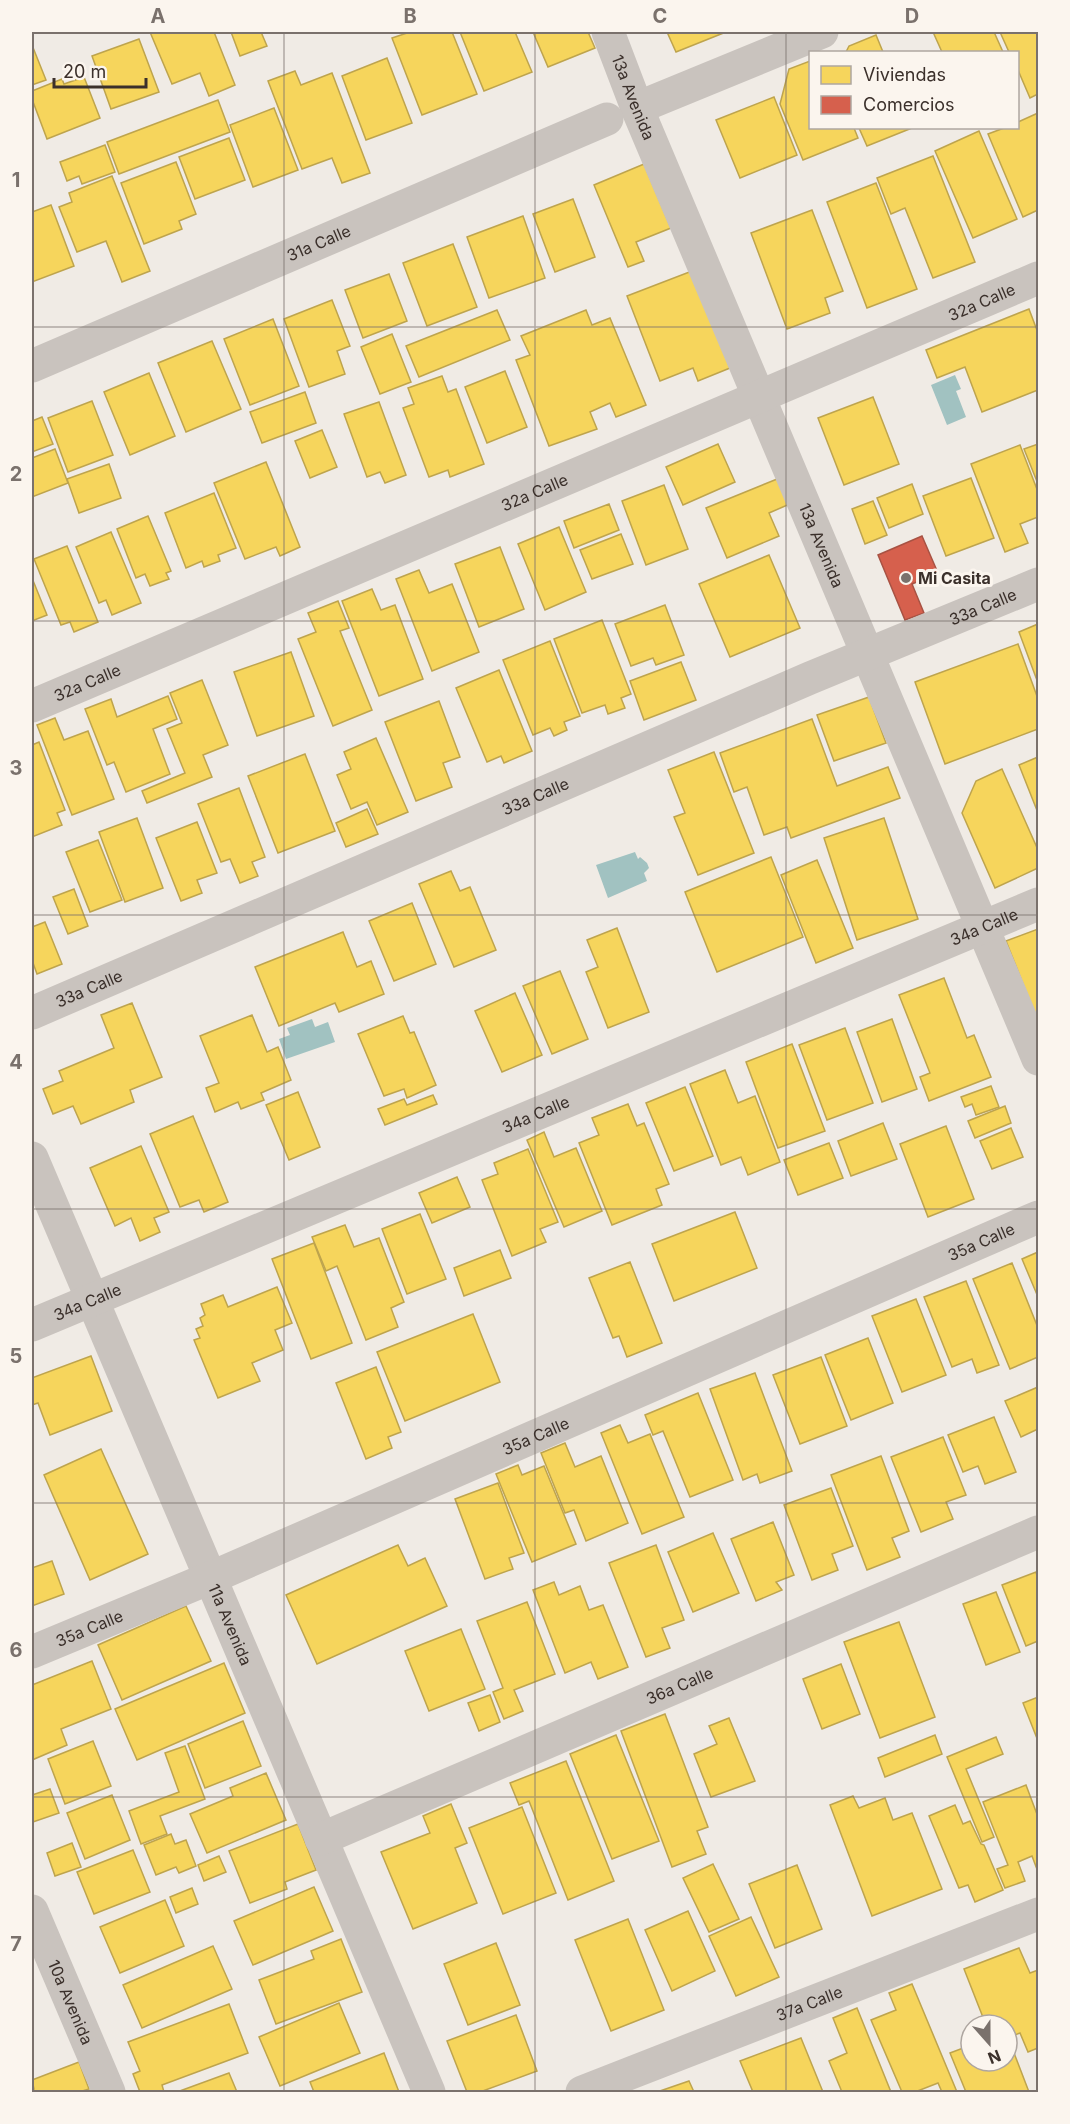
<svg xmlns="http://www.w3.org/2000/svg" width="1070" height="2124" viewBox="0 0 1070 2124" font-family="Inter,sans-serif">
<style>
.water{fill:#a1c2c1}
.homes{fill:#f6d55c;stroke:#bea44d;stroke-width:1.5}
.shops{fill:#d6604d;stroke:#a85243;stroke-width:1.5}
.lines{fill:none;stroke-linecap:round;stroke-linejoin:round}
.street{stroke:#c9c3be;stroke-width:33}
.grid{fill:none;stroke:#7a716c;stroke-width:1.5;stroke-opacity:0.55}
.poi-dot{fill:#7a716c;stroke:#fbf5ee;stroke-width:2}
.labels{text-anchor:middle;stroke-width:6;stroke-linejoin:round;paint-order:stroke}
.street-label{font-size:16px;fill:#3b302b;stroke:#fbf5ee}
.poi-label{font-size:16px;font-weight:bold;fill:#3b302b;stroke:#fbf5ee;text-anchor:start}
.neatline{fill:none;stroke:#7a716c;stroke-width:2}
.grid-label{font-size:20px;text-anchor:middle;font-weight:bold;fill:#7a716c}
</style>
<rect width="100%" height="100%" fill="#f0ebe5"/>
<g class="water">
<polygon points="955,375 961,389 956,391 966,417 947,425 931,385"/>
<polygon points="635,852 638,859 640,857 647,863 649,868 644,873 647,881 608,898 596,865"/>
<polygon points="312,1019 315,1027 328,1022 335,1042 286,1059 279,1039 290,1035 287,1028"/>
</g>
<g class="homes">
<polygon points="150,32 214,32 235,85 209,96 200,73 172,84"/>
<polygon points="231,32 261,32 267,46 240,56"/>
<polygon points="410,32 452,32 477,94 422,115 392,38"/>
<polygon points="460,32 515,32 532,72 484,91"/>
<polygon points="533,32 588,32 595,48 548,67"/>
<polygon points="667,32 726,32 676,52"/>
<polygon points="933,32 994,32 1003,52 942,52"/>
<polygon points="1000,32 1038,32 1038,94 1030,98 1018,70 1018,52 1009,52"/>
<polygon points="876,35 883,52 846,52 849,46"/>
<polygon points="139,39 159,92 111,109 92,56"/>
<polygon points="32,45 46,80 32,85"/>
<polygon points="387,58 412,123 366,140 342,76"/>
<polygon points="810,61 810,128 854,128 858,138 803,160 780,104 789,69"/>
<polygon points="295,71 301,85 332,73 370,173 342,183 332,158 302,169 268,81"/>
<polygon points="84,77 100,118 47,139 32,99 32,91 62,79 64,84"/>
<polygon points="774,97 797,155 740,178 716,120"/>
<polygon points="218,100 230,132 119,174 107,142"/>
<polygon points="274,108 298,170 253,187 230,125"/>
<polygon points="1038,113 1038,210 1023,217 988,134 1004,128 1018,128 1018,122"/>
<polygon points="859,128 912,128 867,146"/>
<polygon points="979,131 1017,219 973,238 935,151"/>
<polygon points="229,138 245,180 195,199 179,157"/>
<polygon points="105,145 115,172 82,184 79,176 67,181 60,162"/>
<polygon points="933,156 975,262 933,278 905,208 891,214 877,178"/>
<polygon points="176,162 196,214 179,221 182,229 144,244 121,183"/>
<polygon points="644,164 671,228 636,242 644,261 628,267 594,185"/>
<polygon points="112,176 150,271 122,282 106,241 77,252 59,207 72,202 69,193"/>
<polygon points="876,183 917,289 867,308 827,202"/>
<polygon points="573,199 595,257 555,272 533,214"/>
<polygon points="51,205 74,266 32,282 32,212"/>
<polygon points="812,210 843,291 825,298 830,313 787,329 751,233"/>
<polygon points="523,216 545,278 489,298 467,237"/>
<polygon points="453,244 477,307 427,326 403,263"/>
<polygon points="692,271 730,368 698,381 693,368 660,381 627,296"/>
<polygon points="389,274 407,321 363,338 345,290"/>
<polygon points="332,300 350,346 337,351 345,374 309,387 284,319"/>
<polygon points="1029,309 1038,333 1038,390 982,412 965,367 937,378 926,350"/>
<polygon points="497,310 510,340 419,377 406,346"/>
<polygon points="586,310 592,325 610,318 646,405 616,417 610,403 590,412 597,429 549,446 516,360 530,355 521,336"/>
<polygon points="273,319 299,386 250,405 224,339"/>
<polygon points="392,334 411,382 380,394 361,347"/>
<polygon points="212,341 241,409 186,432 158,363"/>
<polygon points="505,371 527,427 487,443 465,387"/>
<polygon points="149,373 175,436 130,455 104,392"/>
<polygon points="442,376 448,392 456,389 484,464 450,477 448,470 429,477 403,408 414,404 408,388"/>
<polygon points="305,392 316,423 262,443 250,412"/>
<polygon points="873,397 899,464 844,485 818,418"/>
<polygon points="92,401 113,455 68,472 48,418"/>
<polygon points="379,402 406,475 385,483 380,472 367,477 344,414"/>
<polygon points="42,417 53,444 32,452 32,421"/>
<polygon points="322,430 337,467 310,478 295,441"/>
<polygon points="718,444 735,482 683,505 666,467"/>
<polygon points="1038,444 1038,484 1024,449"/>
<polygon points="1020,445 1038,492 1038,517 1020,524 1028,543 1005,552 971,464"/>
<polygon points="55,449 68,483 32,497 32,458"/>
<polygon points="266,462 300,547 280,556 276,547 245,559 214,483"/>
<polygon points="109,464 121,498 79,513 67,479"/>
<polygon points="782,477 792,503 769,513 779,536 727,558 706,508"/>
<polygon points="971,478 994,538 946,556 923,496"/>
<polygon points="912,484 923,514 889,528 877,498"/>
<polygon points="664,485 688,549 646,565 622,501"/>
<polygon points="214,493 236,548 218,555 220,561 204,567 202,561 186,568 165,513"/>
<polygon points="873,501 887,535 865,544 852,509"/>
<polygon points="609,504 619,530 574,548 564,521"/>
<polygon points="148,516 171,571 166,573 169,579 150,586 145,574 136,578 117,529"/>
<polygon points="559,527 586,592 545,610 518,544"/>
<polygon points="111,532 141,603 112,615 106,600 99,603 76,547"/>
<polygon points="621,534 633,564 592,579 580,550"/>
<polygon points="67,546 98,622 74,632 70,622 61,625 34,559"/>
<polygon points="500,547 524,609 479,627 455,564"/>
<polygon points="769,555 800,628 730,657 699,584"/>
<polygon points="419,570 429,593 452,584 479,652 432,671 396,579"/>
<polygon points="32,578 47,615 32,621"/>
<polygon points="372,589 381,610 395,605 423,679 379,696 342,601"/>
<polygon points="338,601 349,628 340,631 372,710 333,726 298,639 316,632 308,613"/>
<polygon points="665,605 684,655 656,665 653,658 631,666 615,624"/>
<polygon points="602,620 631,694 621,698 625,708 608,714 605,705 582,713 554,639"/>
<polygon points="1038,624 1038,683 1019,632"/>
<polygon points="550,641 580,716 564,722 567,730 554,736 550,728 533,735 503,660"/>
<polygon points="1018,644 1038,699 1038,729 945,764 915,682"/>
<polygon points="291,652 314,716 257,736 234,672"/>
<polygon points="681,662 696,700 644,720 630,681"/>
<polygon points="499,670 532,751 504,763 501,756 487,762 456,688"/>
<polygon points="202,680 228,745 203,755 212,777 147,803 142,791 185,773 167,729 182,723 170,693"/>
<polygon points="168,696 177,719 153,729 170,774 126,792 114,762 107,765 85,709 111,699 117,717"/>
<polygon points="869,697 886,743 834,761 817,715"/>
<polygon points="439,701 460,757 443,763 452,787 416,801 385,722"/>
<polygon points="55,718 64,740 88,731 114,799 72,815 37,725"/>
<polygon points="812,719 837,786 888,767 900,798 791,838 787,827 764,835 747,787 734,792 720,753"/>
<polygon points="376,738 408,812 377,825 367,802 351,809 337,775 351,769 344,752"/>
<polygon points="39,742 65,810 57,813 62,825 32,837 32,745"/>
<polygon points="714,752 754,853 698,875 674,817 685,813 668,770"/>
<polygon points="305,754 335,831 278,853 248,776"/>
<polygon points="1038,757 1038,813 1019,765"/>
<polygon points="1002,769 1038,850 1038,868 995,888 962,813 976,781"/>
<polygon points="239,788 265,857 252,862 258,876 240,883 230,859 221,862 198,804"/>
<polygon points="367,809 378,834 346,847 336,823"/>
<polygon points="137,818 163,888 125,902 99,832"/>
<polygon points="884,818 918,919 857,940 824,838"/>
<polygon points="197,822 217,873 197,880 202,893 181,901 156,838"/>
<polygon points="98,840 122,900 90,912 66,852"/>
<polygon points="771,857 803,937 717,972 685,892"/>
<polygon points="817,860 853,948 816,963 781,875"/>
<polygon points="451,871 460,891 470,887 496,950 454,967 419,884"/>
<polygon points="74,889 88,926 68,934 53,897"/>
<polygon points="412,903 436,964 394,981 369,921"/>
<polygon points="45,922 62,964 37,974 32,960 32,927"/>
<polygon points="617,928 649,1012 608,1028 586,972 598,967 587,940"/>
<polygon points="1038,929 1038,1022 1006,941"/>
<polygon points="343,932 357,967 371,961 384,994 339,1012 335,1003 279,1026 255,967"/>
<polygon points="560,971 588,1039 552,1054 523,986"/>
<polygon points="944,978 967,1038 974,1035 991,1077 929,1101 920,1077 930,1073 899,995"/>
<polygon points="515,993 542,1055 502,1072 475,1011"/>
<polygon points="132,1003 162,1077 130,1090 134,1102 81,1124 73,1106 53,1114 43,1089 63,1081 59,1071 114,1048 101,1015"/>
<polygon points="252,1015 267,1052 278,1047 291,1080 261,1093 264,1100 241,1109 238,1102 215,1112 206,1088 219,1083 200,1036"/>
<polygon points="403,1016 410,1033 414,1032 436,1085 407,1098 404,1089 384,1096 358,1034"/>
<polygon points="892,1019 917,1089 882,1102 857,1032"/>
<polygon points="845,1028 873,1103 827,1120 799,1045"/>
<polygon points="792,1044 825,1131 778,1148 746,1062"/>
<polygon points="725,1070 738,1103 755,1096 780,1162 748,1175 741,1157 721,1165 690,1084"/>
<polygon points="991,1086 999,1107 976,1115 972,1104 965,1107 961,1097"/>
<polygon points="685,1087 713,1156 674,1171 646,1103"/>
<polygon points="298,1092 320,1147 289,1160 266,1105"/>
<polygon points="433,1095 437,1104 385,1125 378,1109 404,1099 407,1105"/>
<polygon points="628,1104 637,1126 644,1123 669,1184 656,1189 662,1205 612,1225 579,1143 599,1135 592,1118"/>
<polygon points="1005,1106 1011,1123 975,1138 968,1121"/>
<polygon points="193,1116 228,1202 204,1212 199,1200 180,1207 150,1134"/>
<polygon points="883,1123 897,1159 851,1176 838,1141"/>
<polygon points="946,1126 974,1199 928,1217 900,1144"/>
<polygon points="1011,1128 1023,1157 992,1169 980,1141"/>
<polygon points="544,1132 554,1157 576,1148 602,1211 564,1227 527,1140"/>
<polygon points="829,1143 843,1178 798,1195 784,1160"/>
<polygon points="141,1146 169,1212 154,1218 160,1232 140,1241 131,1218 115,1226 90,1168"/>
<polygon points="528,1149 558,1222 540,1229 546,1242 512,1256 482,1180 498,1174 494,1163"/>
<polygon points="457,1177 470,1207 432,1223 419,1193"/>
<polygon points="735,1212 757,1268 674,1301 652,1244"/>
<polygon points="420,1214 446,1279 407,1294 382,1229"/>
<polygon points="345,1225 354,1247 379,1238 404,1302 391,1308 398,1327 366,1340 337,1266 326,1271 312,1237"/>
<polygon points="314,1243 352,1343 311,1359 272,1259"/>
<polygon points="500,1250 511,1278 464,1296 454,1268"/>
<polygon points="1038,1252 1038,1297 1022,1259"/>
<polygon points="630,1262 662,1343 627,1357 619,1336 613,1338 589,1278"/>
<polygon points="1012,1263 1038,1328 1038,1357 1010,1369 973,1279"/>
<polygon points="966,1281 999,1365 977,1373 972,1359 952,1367 924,1297"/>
<polygon points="277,1287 292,1323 275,1330 283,1350 252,1363 260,1381 218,1398 194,1340 200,1338 196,1329 203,1326 200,1318 205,1315 201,1304 223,1295 228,1307"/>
<polygon points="916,1299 946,1375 902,1392 872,1316"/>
<polygon points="473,1314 500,1382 405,1421 377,1352"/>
<polygon points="868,1338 893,1403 851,1420 825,1355"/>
<polygon points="91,1356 112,1411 50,1435 38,1403 32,1405 32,1376 32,1378"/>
<polygon points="821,1357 847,1426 800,1444 773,1375"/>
<polygon points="376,1367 401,1432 388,1437 392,1448 366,1459 336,1383"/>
<polygon points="755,1373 792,1471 760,1483 757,1474 743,1480 710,1389"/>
<polygon points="1038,1387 1038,1429 1021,1437 1005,1401"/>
<polygon points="698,1393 733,1480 690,1497 663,1431 653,1435 645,1415"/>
<polygon points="994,1417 1016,1472 985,1484 978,1466 963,1472 948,1435"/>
<polygon points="620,1425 628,1443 650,1434 684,1517 642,1534 601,1433"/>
<polygon points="943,1437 966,1495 946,1502 953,1519 921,1532 891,1457"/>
<polygon points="565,1443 575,1467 601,1456 628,1523 586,1541 574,1510 565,1513 541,1453"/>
<polygon points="101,1449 148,1554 90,1580 44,1475"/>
<polygon points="881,1456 909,1531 892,1538 900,1557 867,1570 831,1475"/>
<polygon points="518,1465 522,1475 544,1466 576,1544 532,1562 496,1474"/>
<polygon points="498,1483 524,1553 509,1558 513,1569 485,1579 455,1499"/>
<polygon points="831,1488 853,1546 832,1554 838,1570 812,1580 784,1505"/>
<polygon points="773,1522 794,1575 776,1582 782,1590 756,1601 731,1539"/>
<polygon points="713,1533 739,1593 693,1612 668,1552"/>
<polygon points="398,1545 408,1566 425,1558 447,1606 317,1664 286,1595"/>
<polygon points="656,1545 684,1620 662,1628 670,1648 646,1657 609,1563"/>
<polygon points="52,1561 64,1594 32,1606 32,1566 32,1568"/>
<polygon points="1036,1572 1038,1579 1038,1641 1026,1646 1002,1585"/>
<polygon points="554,1582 559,1595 580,1586 589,1610 603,1605 628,1667 598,1679 591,1662 565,1673 533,1590"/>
<polygon points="996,1592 1020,1652 986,1665 963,1604"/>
<polygon points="527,1602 555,1674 514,1690 523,1711 504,1719 493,1692 503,1688 477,1621"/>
<polygon points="186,1606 211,1661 122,1700 98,1645"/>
<polygon points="899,1622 935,1717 880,1738 844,1642"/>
<polygon points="461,1629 485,1689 429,1711 405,1651"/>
<polygon points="92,1661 111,1709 61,1729 67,1745 32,1760 32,1685"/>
<polygon points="224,1663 245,1713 137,1760 115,1709"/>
<polygon points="841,1664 860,1714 822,1729 803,1679"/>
<polygon points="490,1695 500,1722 479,1731 468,1703"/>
<polygon points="1038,1697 1038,1741 1023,1703"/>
<polygon points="665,1714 708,1827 697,1831 706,1854 672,1867 621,1731"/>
<polygon points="729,1718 755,1781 711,1797 694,1754 717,1744 709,1726"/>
<polygon points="243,1721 261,1766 205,1788 188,1744"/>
<polygon points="616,1735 659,1841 612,1859 570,1754"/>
<polygon points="935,1735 942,1754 885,1777 878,1758"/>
<polygon points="996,1737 1003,1754 966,1769 994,1837 982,1842 947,1757"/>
<polygon points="93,1741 111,1786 65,1804 48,1759"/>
<polygon points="185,1746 205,1799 160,1816 167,1834 141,1844 129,1811 179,1792 165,1753"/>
<polygon points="566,1761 614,1881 568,1900 529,1801 519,1805 510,1783"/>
<polygon points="266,1773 286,1820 207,1853 190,1814 233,1796 230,1788"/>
<polygon points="1026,1785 1038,1817 1038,1872 1032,1856 1018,1862 1025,1881 1005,1888 997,1869 1008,1865 983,1802"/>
<polygon points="50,1789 59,1813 33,1822 32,1795"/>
<polygon points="112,1795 130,1840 85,1859 67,1813"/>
<polygon points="853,1796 859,1808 885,1798 893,1820 912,1813 942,1889 872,1916 830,1805"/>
<polygon points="451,1804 467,1843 455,1848 477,1903 413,1929 381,1852 430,1833 423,1816"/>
<polygon points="955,1805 963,1824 970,1821 981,1844 984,1845 1003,1890 975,1902 968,1885 959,1888 929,1816"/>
<polygon points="522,1807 556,1893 503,1914 469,1828"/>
<polygon points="298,1824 316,1870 285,1882 287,1889 250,1903 229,1851"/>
<polygon points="171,1834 175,1844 186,1840 196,1866 179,1873 176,1867 156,1875 144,1845"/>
<polygon points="72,1843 81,1867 55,1876 47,1853"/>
<polygon points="133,1850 150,1892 94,1914 77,1872"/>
<polygon points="219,1856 226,1872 204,1881 198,1865"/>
<polygon points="713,1864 739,1919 709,1932 683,1878"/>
<polygon points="797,1865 822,1929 775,1948 749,1884"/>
<polygon points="314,1887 333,1931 253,1965 234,1921"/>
<polygon points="192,1888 198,1904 176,1913 170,1897"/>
<polygon points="165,1900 184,1946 120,1973 100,1927"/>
<polygon points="688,1911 715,1971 672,1991 645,1930"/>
<polygon points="751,1917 779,1977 736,1996 709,1936"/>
<polygon points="628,1919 664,2010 611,2031 575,1940"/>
<polygon points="341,1939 362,1992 276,2024 259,1980 314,1959 311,1951"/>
<polygon points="496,1943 520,2005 468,2025 444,1964"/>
<polygon points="213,1946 232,1989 142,2028 123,1985"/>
<polygon points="1019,1948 1030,1973 1038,1970 1038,2048 1028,2052 1020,2033 1007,2038 1007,2025 986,2025 964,1969"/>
<polygon points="912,1984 957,2092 942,2092 938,2083 915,2092 902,2092 871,2020 896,2010 889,1993"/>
<polygon points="339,2003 360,2053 280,2086 259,2037"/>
<polygon points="229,2004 248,2053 162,2085 164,2092 140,2092 133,2074 140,2071 128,2042"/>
<polygon points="857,2008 891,2092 842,2092 829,2061 847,2053 833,2018"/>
<polygon points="516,2015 537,2071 480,2092 467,2092 447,2041"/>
<polygon points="801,2038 823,2092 753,2092 740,2061"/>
<polygon points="971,2045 971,2061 980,2061 982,2066 995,2061 1007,2061 1007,2056 1014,2053 1029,2092 966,2092 950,2053"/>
<polygon points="384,2053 399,2092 314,2092 310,2082"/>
<polygon points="79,2062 89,2089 79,2092 32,2092 34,2089 32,2080"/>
<polygon points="229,2073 237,2092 177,2092"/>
<polygon points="689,2081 694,2092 657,2092"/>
</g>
<polygon class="shops" points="922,536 938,573 912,584 924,613 905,620 878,555"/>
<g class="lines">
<g class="street">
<path id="s1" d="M 608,32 L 637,108 L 1038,1059"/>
<polyline points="637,108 822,32"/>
<path id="s2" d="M 32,366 L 607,119"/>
<path id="s3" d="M 32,706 L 1038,278"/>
<path id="s4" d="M 32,1013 L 810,678 L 1038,584"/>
<path id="s5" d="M 32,1158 L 429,2092"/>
<path id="s6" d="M 32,1325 L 1038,904"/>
<path id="s7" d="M 32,1652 L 210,1578 L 1038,1217"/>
<path id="s8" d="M 321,1839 L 1038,1532"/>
<path id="s9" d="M 32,1911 L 109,2092"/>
<path id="s10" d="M 582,2092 L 1038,1914"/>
</g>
</g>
<path class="grid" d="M 284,32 L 284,2092M 535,32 L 535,2092M 786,32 L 786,2092M 32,327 L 1038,327M 32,621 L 1038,621M 32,915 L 1038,915M 32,1209 L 1038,1209M 32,1503 L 1038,1503M 32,1797 L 1038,1797"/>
<circle class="poi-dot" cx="906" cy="578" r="6"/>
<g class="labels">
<g class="street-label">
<text dy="6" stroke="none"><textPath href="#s1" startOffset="70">13a Avenida</textPath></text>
<text dy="6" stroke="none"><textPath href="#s2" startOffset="312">31a Calle</textPath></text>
<text dy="6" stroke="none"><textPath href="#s3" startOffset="1032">32a Calle</textPath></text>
<text dy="6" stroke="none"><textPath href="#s3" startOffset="546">32a Calle</textPath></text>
<text dy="6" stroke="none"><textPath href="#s1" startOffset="556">13a Avenida</textPath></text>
<text dy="6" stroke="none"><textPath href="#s4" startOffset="1034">33a Calle</textPath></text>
<text dy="6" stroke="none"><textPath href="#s3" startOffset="60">32a Calle</textPath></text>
<text dy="6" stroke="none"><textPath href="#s4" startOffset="548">33a Calle</textPath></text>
<text dy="6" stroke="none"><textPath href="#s6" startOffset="1032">34a Calle</textPath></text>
<text dy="6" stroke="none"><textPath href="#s4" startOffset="62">33a Calle</textPath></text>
<text dy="6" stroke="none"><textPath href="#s6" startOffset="546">34a Calle</textPath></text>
<text dy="6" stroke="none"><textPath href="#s7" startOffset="1034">35a Calle</textPath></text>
<text dy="6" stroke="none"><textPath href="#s6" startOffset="60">34a Calle</textPath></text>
<text dy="6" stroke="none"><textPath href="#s7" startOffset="548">35a Calle</textPath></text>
<text dy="6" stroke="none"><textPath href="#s5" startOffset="507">11a Avenida</textPath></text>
<text dy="6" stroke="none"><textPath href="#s7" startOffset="62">35a Calle</textPath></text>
<text dy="6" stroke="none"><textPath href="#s8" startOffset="390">36a Calle</textPath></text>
<text dy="6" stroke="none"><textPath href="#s9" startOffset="99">10a Avenida</textPath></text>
<text dy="6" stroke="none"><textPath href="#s10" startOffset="244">37a Calle</textPath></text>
</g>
<g class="poi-label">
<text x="918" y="584">Mi Casita</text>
</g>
</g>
<rect width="1070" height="2124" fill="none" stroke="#fbf5ee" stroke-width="66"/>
<rect x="809" y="51" width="210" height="78" fill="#fbf5ee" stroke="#aea6a0" stroke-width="1.5"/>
<rect x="821" y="66" width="30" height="18" fill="#f6d55c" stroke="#aea6a0" stroke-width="1.5"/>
<text x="863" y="81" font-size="18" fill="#3b302b">Viviendas</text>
<rect x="821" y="96" width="30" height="18" fill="#d6604d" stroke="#aea6a0" stroke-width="1.5"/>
<text x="863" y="111" font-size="18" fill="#3b302b">Comercios</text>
<g transform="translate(989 2043) rotate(159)"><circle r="28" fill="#fbf5ee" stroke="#aea6a0" stroke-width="1.5"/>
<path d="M0-4.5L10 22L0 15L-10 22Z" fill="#7a716c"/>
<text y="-9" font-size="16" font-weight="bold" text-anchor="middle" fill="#3b302b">N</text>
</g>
<path d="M54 78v9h92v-9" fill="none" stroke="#3b302b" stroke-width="3"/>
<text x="63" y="78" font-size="18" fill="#3b302b" stroke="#fbf5ee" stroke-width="4.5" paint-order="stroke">20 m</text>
<rect x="33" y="33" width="1004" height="2058" class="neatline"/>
<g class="grid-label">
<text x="158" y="23">A</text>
<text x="410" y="23">B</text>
<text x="660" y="23">C</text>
<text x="912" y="23">D</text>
<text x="16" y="187">1</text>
<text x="16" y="481">2</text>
<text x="16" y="775">3</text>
<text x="16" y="1069">4</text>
<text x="16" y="1363">5</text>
<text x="16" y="1657">6</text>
<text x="16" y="1951">7</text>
</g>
</svg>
